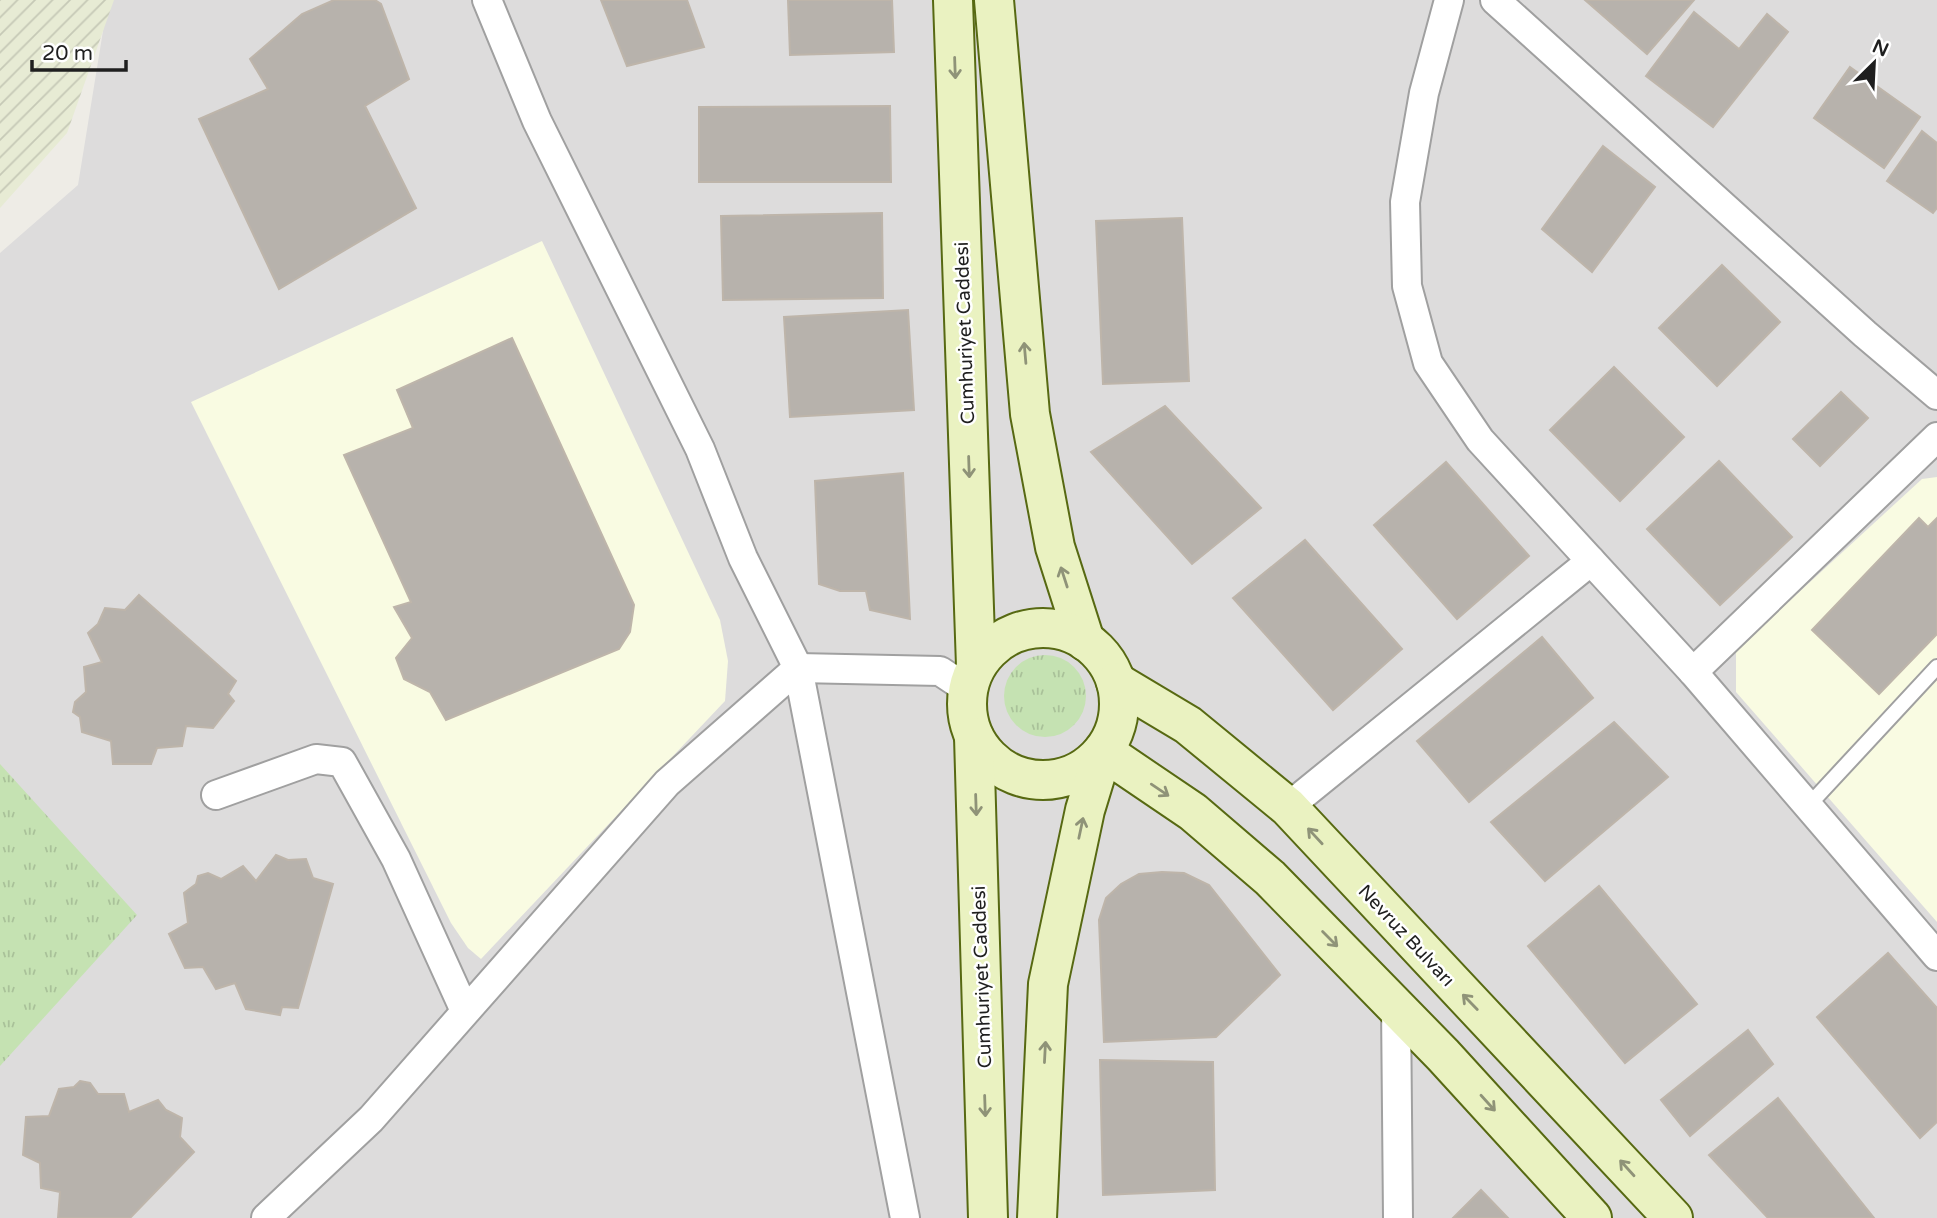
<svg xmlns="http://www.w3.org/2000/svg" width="1937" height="1218" viewBox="0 0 1937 1218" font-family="'Varela Round',sans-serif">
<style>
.residential{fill:#dddcdc}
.education{fill:#f9fbe2}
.farmland{fill:url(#farmland-furrows)}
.grass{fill:url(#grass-tufts)}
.building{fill:#b7b2ac;stroke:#beb5aa;stroke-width:2}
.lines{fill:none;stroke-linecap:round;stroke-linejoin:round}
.lane-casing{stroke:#a0a0a0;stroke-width:18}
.street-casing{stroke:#a0a0a0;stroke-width:32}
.secondary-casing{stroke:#576912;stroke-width:42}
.lane{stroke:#fff;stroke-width:14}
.street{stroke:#fff;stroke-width:28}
.secondary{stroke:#eaf2c1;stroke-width:38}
.oneway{stroke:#8f9378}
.labels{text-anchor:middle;stroke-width:5;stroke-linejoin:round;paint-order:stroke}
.street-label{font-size:19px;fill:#1f1f1f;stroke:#fff}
</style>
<defs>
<pattern id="farmland-furrows" width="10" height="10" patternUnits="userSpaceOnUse" patternTransform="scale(1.75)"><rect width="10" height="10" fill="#e7ebd4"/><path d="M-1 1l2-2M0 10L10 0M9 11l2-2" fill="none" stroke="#c6c9b6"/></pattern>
<pattern id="grass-tufts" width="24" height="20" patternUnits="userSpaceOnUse" patternTransform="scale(1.75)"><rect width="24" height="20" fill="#c5e2b2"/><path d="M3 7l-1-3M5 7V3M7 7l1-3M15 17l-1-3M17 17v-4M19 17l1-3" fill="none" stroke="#a9c199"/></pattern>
</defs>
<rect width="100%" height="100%" fill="#eeece6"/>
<polygon class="residential" points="108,0 1937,0 1937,1218 0,1218 0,253 78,185"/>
<g class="education">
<polygon points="542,241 720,620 728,661 725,701 481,959 468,948 451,923 191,402"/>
<polygon points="1937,477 1937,922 1736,692 1736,650 1922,479"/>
</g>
<polygon class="farmland" points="0,0 114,0 67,133 0,208"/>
<g class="grass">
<circle cx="1045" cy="696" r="41"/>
<polygon points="0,764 137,915 0,1066"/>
</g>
<g class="building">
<polygon points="334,0 375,0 381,4 409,79 365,106 416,208 279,289 199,119 268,89 250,59 302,14"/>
<polygon points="601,0 687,0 704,47 627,66"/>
<polygon points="788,0 892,0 894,52 790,55"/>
<polygon points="1585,0 1694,0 1647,54"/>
<polygon points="1694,12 1739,49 1767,14 1788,32 1713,127 1646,76"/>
<polygon points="1850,67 1920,117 1884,168 1814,118"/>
<polygon points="890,106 891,182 699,182 699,107"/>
<polygon points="1922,131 1937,143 1937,208 1933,213 1887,181"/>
<polygon points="1603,146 1655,187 1592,272 1542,229"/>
<polygon points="882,213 883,298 723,300 721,216"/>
<polygon points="1182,218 1189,381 1103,384 1096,221"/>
<polygon points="1722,265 1780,322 1717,386 1659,328"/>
<polygon points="908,310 914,410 790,417 784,317"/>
<polygon points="512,338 634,605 630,632 619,649 446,720 430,692 404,679 396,658 412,638 394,607 411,602 344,455 413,428 397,390"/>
<polygon points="1614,367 1684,437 1620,501 1550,430"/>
<polygon points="1841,392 1868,418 1820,466 1793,439"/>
<polygon points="1165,406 1261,508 1192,564 1091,452"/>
<polygon points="1719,461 1792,537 1720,605 1647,529"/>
<polygon points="1446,462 1529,556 1457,619 1374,525"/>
<polygon points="903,473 910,619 870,610 866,591 840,591 819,584 815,481"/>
<polygon points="1919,518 1928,527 1937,518 1937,634 1879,694 1812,630"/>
<polygon points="1305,540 1402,649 1333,710 1233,598"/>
<polygon points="139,595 236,681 228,694 234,701 213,728 186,726 182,746 157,748 151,764 113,764 111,741 82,732 80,717 73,712 75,702 86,692 84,667 102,662 88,633 98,624 105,608 125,610"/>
<polygon points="1542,637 1593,698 1469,802 1417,741"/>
<polygon points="1614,722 1668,777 1545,881 1491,822"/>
<polygon points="276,855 288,860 306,859 313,878 333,884 298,1008 282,1007 280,1015 246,1009 235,983 216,989 203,967 185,968 169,934 188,923 184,893 196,884 198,876 208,873 221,879 243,866 256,881"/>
<polygon points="1162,872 1184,873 1209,885 1280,975 1216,1037 1104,1042 1099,920 1106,898 1121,884 1139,874"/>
<polygon points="1599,886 1697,1004 1625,1063 1528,946"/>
<polygon points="1888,953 1937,1008 1937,1122 1920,1138 1817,1017"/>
<polygon points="1748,1030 1773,1064 1690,1136 1661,1100"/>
<polygon points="1100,1060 1213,1062 1215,1190 1103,1195"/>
<polygon points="80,1081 90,1083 98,1094 124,1094 129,1112 158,1100 166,1110 182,1118 180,1137 194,1152 130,1218 58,1218 60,1192 41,1188 40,1163 23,1155 26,1117 49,1116 59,1089 74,1087"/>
<polygon points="1778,1098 1874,1218 1768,1218 1709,1155"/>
<polygon points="1481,1190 1508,1218 1453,1218"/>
</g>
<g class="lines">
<g class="lane-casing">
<polyline id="lane" points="1808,806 1937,667"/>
</g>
<g class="street-casing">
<g id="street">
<polyline points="487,0 537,121 700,449 743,558 798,668 905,1218"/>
<polyline points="1449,0 1424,93 1405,202 1407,286 1428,363 1480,440 1693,672 1937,956"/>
<polyline points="1495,0 1865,334 1937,395"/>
<polyline points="1693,672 1937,437"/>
<polyline points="216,795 316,759 342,762 396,859 465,1011"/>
<polyline points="1288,807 1591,561"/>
<polyline points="1396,1006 1398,1218"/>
<polyline points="266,1218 371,1119 667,783 798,668 940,671 967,689"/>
</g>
</g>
<g class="secondary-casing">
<g id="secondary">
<polyline points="953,0 976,666"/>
<polyline points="994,0 1030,414 1055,547 1085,641"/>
<circle cx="1043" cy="704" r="76"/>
<polyline points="1116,682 1188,725 1288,807 1673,1218"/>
<polyline points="974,737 988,1218"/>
<polyline points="1037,1218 1048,984 1085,810 1103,751 1193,812 1270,878 1443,1055 1592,1218"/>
</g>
</g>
<use href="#lane" class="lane"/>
<use href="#street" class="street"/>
<use href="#secondary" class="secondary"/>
</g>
<defs><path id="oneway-shaft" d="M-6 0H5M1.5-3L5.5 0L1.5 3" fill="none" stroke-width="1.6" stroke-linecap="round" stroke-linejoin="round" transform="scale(1.75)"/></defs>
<g class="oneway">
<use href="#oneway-shaft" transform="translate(955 68) rotate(88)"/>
<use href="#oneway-shaft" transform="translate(1025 353) rotate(-95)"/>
<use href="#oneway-shaft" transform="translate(969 467) rotate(88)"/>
<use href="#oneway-shaft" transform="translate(1064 577) rotate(-108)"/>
<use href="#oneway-shaft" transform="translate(1160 790) rotate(34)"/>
<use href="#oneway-shaft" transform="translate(976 805) rotate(88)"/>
<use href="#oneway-shaft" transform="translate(1081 828) rotate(-78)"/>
<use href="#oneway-shaft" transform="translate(1315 836) rotate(-133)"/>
<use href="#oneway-shaft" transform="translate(1330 939) rotate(45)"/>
<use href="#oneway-shaft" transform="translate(1470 1002) rotate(-134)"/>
<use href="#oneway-shaft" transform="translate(1045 1052) rotate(-87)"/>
<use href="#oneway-shaft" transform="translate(1488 1103) rotate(48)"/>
<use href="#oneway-shaft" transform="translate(985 1106) rotate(88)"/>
<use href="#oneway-shaft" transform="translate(1627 1168) rotate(-132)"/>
</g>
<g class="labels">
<g class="street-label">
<text transform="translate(964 333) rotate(-92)" y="7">Cumhuriyet Caddesi</text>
<text transform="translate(1407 935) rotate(47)" y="7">Nevruz Bulvarı</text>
<text transform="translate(981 977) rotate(-92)" y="7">Cumhuriyet Caddesi</text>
</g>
</g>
<g transform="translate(1874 63) rotate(24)" stroke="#ffffff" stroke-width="5" paint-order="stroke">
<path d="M0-5L12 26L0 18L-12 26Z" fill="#1f1f1f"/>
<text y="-10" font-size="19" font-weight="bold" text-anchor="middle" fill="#1f1f1f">N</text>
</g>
<path d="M32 60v10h94v-10" fill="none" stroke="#1f1f1f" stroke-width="3.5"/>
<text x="42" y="60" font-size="21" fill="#1f1f1f" stroke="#ffffff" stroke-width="5" paint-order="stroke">20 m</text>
</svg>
